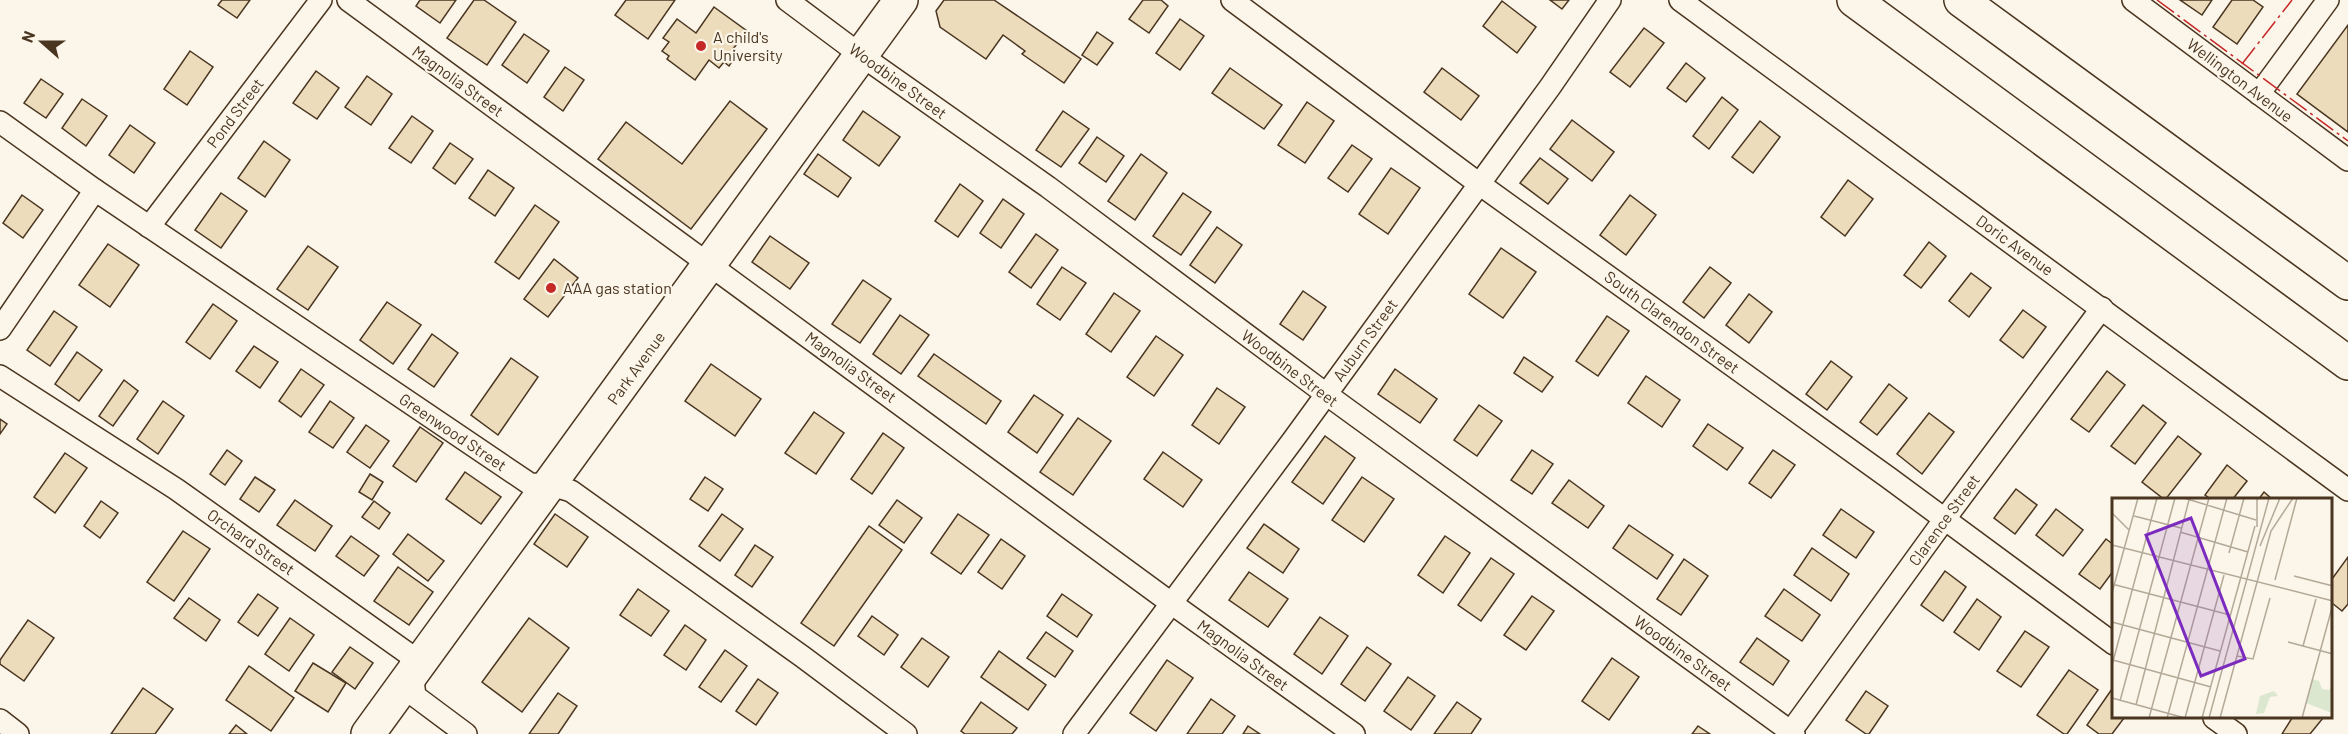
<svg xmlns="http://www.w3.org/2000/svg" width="2348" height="734" viewBox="0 0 2348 734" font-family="Barlow,sans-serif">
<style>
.building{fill:#ecdcbc;stroke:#4a3520;stroke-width:1.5}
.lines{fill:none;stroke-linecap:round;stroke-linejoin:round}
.minor-casing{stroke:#4a3520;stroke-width:24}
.primary-casing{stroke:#4a3520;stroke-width:36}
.motorway-casing{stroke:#4a3520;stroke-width:36}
.minor{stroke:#fbf6e9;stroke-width:21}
.primary{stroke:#fbf6e9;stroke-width:33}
.motorway{stroke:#fbf6e9;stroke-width:33}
.power{stroke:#c62828;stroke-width:1.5;stroke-dasharray:21 4.5 3 4.5;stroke-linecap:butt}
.poi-dot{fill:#c62828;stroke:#fbf6e9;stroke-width:2}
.labels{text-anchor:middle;stroke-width:4.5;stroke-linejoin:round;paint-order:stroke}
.poi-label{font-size:16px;fill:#4a3520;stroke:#fbf6e9;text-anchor:start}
.street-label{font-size:16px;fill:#4a3520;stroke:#fbf6e9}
.inset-road{fill:none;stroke:#b4a999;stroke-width:1.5}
.view{fill:#7b2cbf;fill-opacity:0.15;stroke:#7b2cbf;stroke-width:3}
.inset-edge{fill:none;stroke:#4a3520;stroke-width:3}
</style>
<rect width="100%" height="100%" fill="#fbf6e9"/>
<g class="building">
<polygon points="222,0 250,0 237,18 218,5"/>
<polygon points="420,0 456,0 440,23 416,6"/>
<polygon points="474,0 484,0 516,22 487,65 447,38"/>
<polygon points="626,0 675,0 648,39 615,15"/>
<polygon points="944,0 994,0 1081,59 1064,83 1022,54 1025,51 1003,35 986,59 940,27 936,11"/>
<polygon points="1143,0 1161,0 1168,6 1149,33 1129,19"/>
<polygon points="1550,0 1569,0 1562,9"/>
<polygon points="2180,0 2212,0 2202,15"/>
<polygon points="2232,0 2253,0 2263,7 2237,44 2213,27"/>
<polygon points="1502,1 1536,27 1517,53 1483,26"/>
<polygon points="714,7 747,31 733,49 738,53 729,66 724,62 719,68 709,60 695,80 667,59 669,56 662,51 669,42 663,38 677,19 696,33"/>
<polygon points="1180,19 1204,36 1180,70 1156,53"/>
<polygon points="2348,25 2348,132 2297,94"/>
<polygon points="1644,28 1664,43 1630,87 1610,72"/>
<polygon points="1097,32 1113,43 1097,65 1082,55"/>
<polygon points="524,34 549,51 527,83 502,65"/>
<polygon points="190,51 213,67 187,105 164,89"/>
<polygon points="1686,63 1705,78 1686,102 1667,88"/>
<polygon points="565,67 584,80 563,111 544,97"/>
<polygon points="1230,68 1282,105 1264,129 1212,93"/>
<polygon points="1442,68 1479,96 1461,120 1424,92"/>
<polygon points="316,71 339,88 317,119 293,103"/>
<polygon points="367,76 392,94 371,125 345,107"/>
<polygon points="41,79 63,94 46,118 24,103"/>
<polygon points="1722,97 1738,110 1709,149 1693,136"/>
<polygon points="82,99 107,116 86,146 62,128"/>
<polygon points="730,101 767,129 691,229 598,159 626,122 682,164"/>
<polygon points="1307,102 1334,121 1305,163 1278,145"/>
<polygon points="863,111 900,137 879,166 843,140"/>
<polygon points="1063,111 1089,129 1061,167 1036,150"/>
<polygon points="412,116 433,131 411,163 389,148"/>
<polygon points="1572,120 1614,152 1592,181 1550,149"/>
<polygon points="1760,121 1780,137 1753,173 1732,157"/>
<polygon points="130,125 155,143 134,173 109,155"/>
<polygon points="1097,137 1124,156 1106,182 1079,163"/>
<polygon points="264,141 290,160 265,197 238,178"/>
<polygon points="450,143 473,159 455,184 433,168"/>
<polygon points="1352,145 1372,159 1348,192 1328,178"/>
<polygon points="818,154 851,178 838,197 804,174"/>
<polygon points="1141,154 1167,173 1135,220 1108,201"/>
<polygon points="1540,158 1568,179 1548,204 1520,183"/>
<polygon points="1391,168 1420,188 1388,234 1359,214"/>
<polygon points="488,170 514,188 495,216 469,198"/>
<polygon points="1848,180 1873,199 1845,236 1821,217"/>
<polygon points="960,184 983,201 958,237 935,221"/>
<polygon points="221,193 247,211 221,248 195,230"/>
<polygon points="1183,193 1211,212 1181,255 1153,236"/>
<polygon points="22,195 43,210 23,238 3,223"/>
<polygon points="1630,195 1656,215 1626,255 1600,235"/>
<polygon points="1003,199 1024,214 1001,248 980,233"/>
<polygon points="535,205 559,222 519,279 495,262"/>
<polygon points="1217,227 1242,245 1215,283 1190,265"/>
<polygon points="1036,234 1058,250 1031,288 1009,272"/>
<polygon points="770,236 809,263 790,289 752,262"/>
<polygon points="1929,242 1946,256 1921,288 1904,275"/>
<polygon points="108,244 139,265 110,307 79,285"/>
<polygon points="308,246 338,267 308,310 277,289"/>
<polygon points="1501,248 1536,272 1503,318 1469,294"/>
<polygon points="554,259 578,278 548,317 524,299"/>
<polygon points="1062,267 1086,283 1060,320 1037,304"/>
<polygon points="1710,267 1731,283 1704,318 1683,302"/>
<polygon points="1971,273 1991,288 1969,317 1949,301"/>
<polygon points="863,280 891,299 860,343 832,324"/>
<polygon points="1303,291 1326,307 1303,340 1280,324"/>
<polygon points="1114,293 1140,311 1111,352 1086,334"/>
<polygon points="1749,294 1772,312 1749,343 1726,325"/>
<polygon points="387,302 421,325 393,364 360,340"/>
<polygon points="213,304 237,321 210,359 186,342"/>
<polygon points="2023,310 2046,327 2023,358 2000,340"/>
<polygon points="54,311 77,327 50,366 27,350"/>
<polygon points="900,315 929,335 901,374 873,354"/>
<polygon points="1607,316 1629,331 1598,376 1576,361"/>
<polygon points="432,334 458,353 434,387 408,369"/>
<polygon points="1156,336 1183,355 1154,396 1127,377"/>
<polygon points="254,346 278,362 260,388 236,371"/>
<polygon points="77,352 102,370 79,401 55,384"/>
<polygon points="934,354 1001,401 986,424 918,376"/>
<polygon points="1524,357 1553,377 1542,392 1514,373"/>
<polygon points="511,358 538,377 498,435 471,415"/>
<polygon points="1831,361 1852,377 1827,410 1806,394"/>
<polygon points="711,364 761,399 735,436 685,401"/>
<polygon points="301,369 324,385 301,417 279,401"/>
<polygon points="1395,369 1437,399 1420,423 1378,394"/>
<polygon points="2107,371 2125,385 2089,432 2071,419"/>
<polygon points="1646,376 1680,400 1662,427 1628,403"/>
<polygon points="124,380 138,391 113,426 99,416"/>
<polygon points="1889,384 1907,398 1877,435 1860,422"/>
<polygon points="1217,388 1245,407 1219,444 1192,425"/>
<polygon points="1034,395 1063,415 1037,453 1008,432"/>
<polygon points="163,401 184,416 158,454 137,439"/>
<polygon points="330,401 354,418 333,448 309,432"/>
<polygon points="1479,405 1502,421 1477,456 1454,440"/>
<polygon points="2143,405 2166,423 2135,464 2111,446"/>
<polygon points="814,412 844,433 816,474 785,453"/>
<polygon points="1929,413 1954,432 1922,474 1897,454"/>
<polygon points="1078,418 1111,441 1073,495 1040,472"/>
<polygon points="0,419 7,424 0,434"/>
<polygon points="1708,424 1743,448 1727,470 1693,446"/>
<polygon points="366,425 389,441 370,468 347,452"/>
<polygon points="420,427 443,443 416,482 393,466"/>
<polygon points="883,433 904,448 872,494 851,479"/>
<polygon points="1325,436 1355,458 1323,504 1292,482"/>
<polygon points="2178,436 2201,454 2165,500 2142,482"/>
<polygon points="227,450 242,461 225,485 210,474"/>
<polygon points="1532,450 1553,464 1532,494 1511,480"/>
<polygon points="1773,450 1795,465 1771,498 1749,483"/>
<polygon points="1163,452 1202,480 1183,507 1144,479"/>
<polygon points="65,453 87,468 55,513 34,497"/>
<polygon points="2227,465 2247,481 2232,500 2212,500 2205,495"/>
<polygon points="465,472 501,497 481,524 446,499"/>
<polygon points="370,474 383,482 372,500 359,492"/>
<polygon points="255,477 275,490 259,512 240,499"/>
<polygon points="705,477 723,489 708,511 690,499"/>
<polygon points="1362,477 1394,499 1364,542 1332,520"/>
<polygon points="1569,480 1604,506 1588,528 1552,503"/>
<polygon points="2016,489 2037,505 2015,534 1994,518"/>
<polygon points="2264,492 2273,500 2258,500"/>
<polygon points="295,500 332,526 315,551 277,525"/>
<polygon points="897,500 922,518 904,543 879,525"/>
<polygon points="101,501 118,513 100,538 84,526"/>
<polygon points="374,501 390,513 379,529 362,517"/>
<polygon points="1841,509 1874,532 1856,558 1823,535"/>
<polygon points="2056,509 2083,530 2063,556 2036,535"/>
<polygon points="555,514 588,537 567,567 534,544"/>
<polygon points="722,514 743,529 720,561 699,546"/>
<polygon points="958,514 989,535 961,574 931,553"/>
<polygon points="1264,524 1299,549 1283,573 1247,548"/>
<polygon points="1629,525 1673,555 1657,579 1613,548"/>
<polygon points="869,526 902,550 834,646 801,623"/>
<polygon points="183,531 210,549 174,601 147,582"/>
<polygon points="408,534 444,561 428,581 393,554"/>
<polygon points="351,536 379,556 364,576 336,556"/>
<polygon points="1445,536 1470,553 1443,593 1418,575"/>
<polygon points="1001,539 1025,556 1002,589 978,572"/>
<polygon points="2106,539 2114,545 2114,570 2100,589 2079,574"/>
<polygon points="755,545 773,557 752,587 735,575"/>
<polygon points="1812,548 1849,574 1831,601 1794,575"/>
<polygon points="2348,557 2348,604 2342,611 2332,603 2332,579"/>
<polygon points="1491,558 1514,574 1481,621 1458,605"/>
<polygon points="1684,559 1708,576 1681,615 1657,599"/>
<polygon points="398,567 433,592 409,625 374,601"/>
<polygon points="1945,571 1966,587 1943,621 1921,605"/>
<polygon points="1249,572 1288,599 1268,627 1229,600"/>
<polygon points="638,589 669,611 651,636 620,615"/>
<polygon points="1784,589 1820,615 1802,641 1765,616"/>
<polygon points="258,594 278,608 258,636 238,622"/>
<polygon points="1062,594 1092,615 1077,637 1047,616"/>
<polygon points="1532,596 1554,611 1526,650 1504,635"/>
<polygon points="189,598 220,620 206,641 174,618"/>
<polygon points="1977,599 2001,617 1979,650 1954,632"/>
<polygon points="872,616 898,635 884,655 858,636"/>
<polygon points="1320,617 1348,636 1322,674 1294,654"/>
<polygon points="290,618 314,635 289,671 265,654"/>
<polygon points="529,618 569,648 522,712 482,682"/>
<polygon points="28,620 54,638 24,681 0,664 0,660"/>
<polygon points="685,625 706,640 686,670 664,655"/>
<polygon points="2025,631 2049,647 2021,687 1997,671"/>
<polygon points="1046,632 1073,651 1055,677 1027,658"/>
<polygon points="922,638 949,657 928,687 901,667"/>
<polygon points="1757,638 1789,661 1773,685 1740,662"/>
<polygon points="350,647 373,663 355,689 332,672"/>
<polygon points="1367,647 1391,664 1365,701 1341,684"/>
<polygon points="725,650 747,666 721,702 699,687"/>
<polygon points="999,651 1046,685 1028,710 981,677"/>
<polygon points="1612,658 1639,677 1609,720 1582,701"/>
<polygon points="1167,660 1193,678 1156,731 1130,713"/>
<polygon points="313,663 346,683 328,712 295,691"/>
<polygon points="249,666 294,698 271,731 226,700"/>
<polygon points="2069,670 2098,690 2067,734 2064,734 2037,715"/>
<polygon points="1408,677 1435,696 1411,730 1384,711"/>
<polygon points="758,679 778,693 756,725 736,711"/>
<polygon points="143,688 173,709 155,734 111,734"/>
<polygon points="2112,689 2114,691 2114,718 2124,718 2112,734 2099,734 2087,725"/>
<polygon points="1866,691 1888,706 1869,734 1866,734 1846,720"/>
<polygon points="558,693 577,706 558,734 529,734"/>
<polygon points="1211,699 1235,716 1222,734 1187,734"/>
<polygon points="981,702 1017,728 1012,734 965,734 961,731"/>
<polygon points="1457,702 1481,719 1471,734 1434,734"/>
<polygon points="2292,718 2323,718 2310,734 2282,734"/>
<polygon points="236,725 247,734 229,734"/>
<polygon points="1248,726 1260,734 1243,734"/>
<polygon points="1698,726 1710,734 1692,734"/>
</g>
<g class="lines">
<g class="minor-casing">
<g id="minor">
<polyline points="348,0 1171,603 1354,734"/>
<polyline points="787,0 862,56 1048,187 1326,394 1794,734"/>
<polyline points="1232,0 1478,183 1889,478 2114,644"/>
<polyline points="1680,0 2348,490"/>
<polyline points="2133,0 2348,160"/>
<polyline points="2259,94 2328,0"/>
<polyline points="0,122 95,190 530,484 551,485 571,491 803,657 906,734"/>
<polyline points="149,227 321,0"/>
<polyline points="0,329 95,190"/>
<polyline points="0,376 176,489 410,655 415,696 466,734"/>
<polyline points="2214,718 2236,734"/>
<polyline points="0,720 18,734"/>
<polyline points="1074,734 1293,440 1550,87 1610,0"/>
<polyline points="1789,734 1944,520 2102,308"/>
</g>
</g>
<g class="primary-casing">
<polyline id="primary" points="368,734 901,0"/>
</g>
<g class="motorway-casing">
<g id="motorway">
<polyline points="1854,0 2348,363"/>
<polyline points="1961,0 2348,283"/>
</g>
</g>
<use href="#minor" class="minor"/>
<use href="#primary" class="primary"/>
<use href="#motorway" class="motorway"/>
<g class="power">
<polyline points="2157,0 2348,141"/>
<polyline points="2242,64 2292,0"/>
</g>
</g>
<g class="poi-dot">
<circle cx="701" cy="46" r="6"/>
<circle cx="551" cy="288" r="6"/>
</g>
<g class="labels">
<g class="poi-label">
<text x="713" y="43">A child's<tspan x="713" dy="18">University</tspan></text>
<text x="563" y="294">AAA gas station</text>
</g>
<g class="street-label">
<text transform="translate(2240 80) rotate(37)" y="6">Wellington Avenue</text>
<text transform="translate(458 81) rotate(36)" y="6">Magnolia Street</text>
<text transform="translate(898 81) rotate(36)" y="6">Woodbine Street</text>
<text transform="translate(235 113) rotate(-53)" y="6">Pond Street</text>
<text transform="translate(2015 245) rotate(36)" y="6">Doric Avenue</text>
<text transform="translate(1672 322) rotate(36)" y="6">South Clarendon Street</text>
<text transform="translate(1365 340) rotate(-54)" y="6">Auburn Street</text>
<text transform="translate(851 367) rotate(36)" y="6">Magnolia Street</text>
<text transform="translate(636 368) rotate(-54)" y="6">Park Avenue</text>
<text transform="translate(1290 368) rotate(37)" y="6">Woodbine Street</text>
<text transform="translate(453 432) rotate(34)" y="6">Greenwood Street</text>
<text transform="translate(1944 520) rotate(-54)" y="6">Clarence Street</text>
<text transform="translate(251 542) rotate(35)" y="6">Orchard Street</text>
<text transform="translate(1683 653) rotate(36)" y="6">Woodbine Street</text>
<text transform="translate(1243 655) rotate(36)" y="6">Magnolia Street</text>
</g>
</g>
<g transform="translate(2112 498)">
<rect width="220" height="220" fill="#fbf6e9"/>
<path d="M 200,181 L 207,183 L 210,191 L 217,192 L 220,185 L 220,215 L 194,205 ZM 162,193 L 166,198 L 158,199 L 152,215 L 144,216 L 148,198 Z" fill="#dce7d0"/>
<path class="inset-road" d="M 72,0 L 144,22M 145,0 L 145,29M 0,15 L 17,32M 22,18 L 69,30M 68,34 L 136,54M 0,47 L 221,103M 148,48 L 168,0M 117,55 L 132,0M 182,78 L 221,88M 163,82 L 185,0M 0,86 L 118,117M 0,95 L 26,0M 0,124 L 108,153M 176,144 L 221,156M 191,148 L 204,101M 125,158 L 141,161 L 158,100M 1,162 L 99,189M 0,167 L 45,0M 0,200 L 73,220 L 112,77M 8,203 L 63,0M 24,207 L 77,2M 37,220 L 97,0M 55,220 L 115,0M 90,220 L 143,28M 97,220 L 157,0M 108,220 L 159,33 L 181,0M 190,220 L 221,106"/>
<path class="view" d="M 79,20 L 133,161 L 89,178 L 34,37 Z"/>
<rect width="220" height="220" class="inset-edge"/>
</g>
<g transform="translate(42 42) rotate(291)" stroke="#fbf6e9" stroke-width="4.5" paint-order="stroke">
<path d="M0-4.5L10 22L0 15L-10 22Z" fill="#4a3520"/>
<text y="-9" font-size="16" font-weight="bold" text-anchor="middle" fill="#4a3520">N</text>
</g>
</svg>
